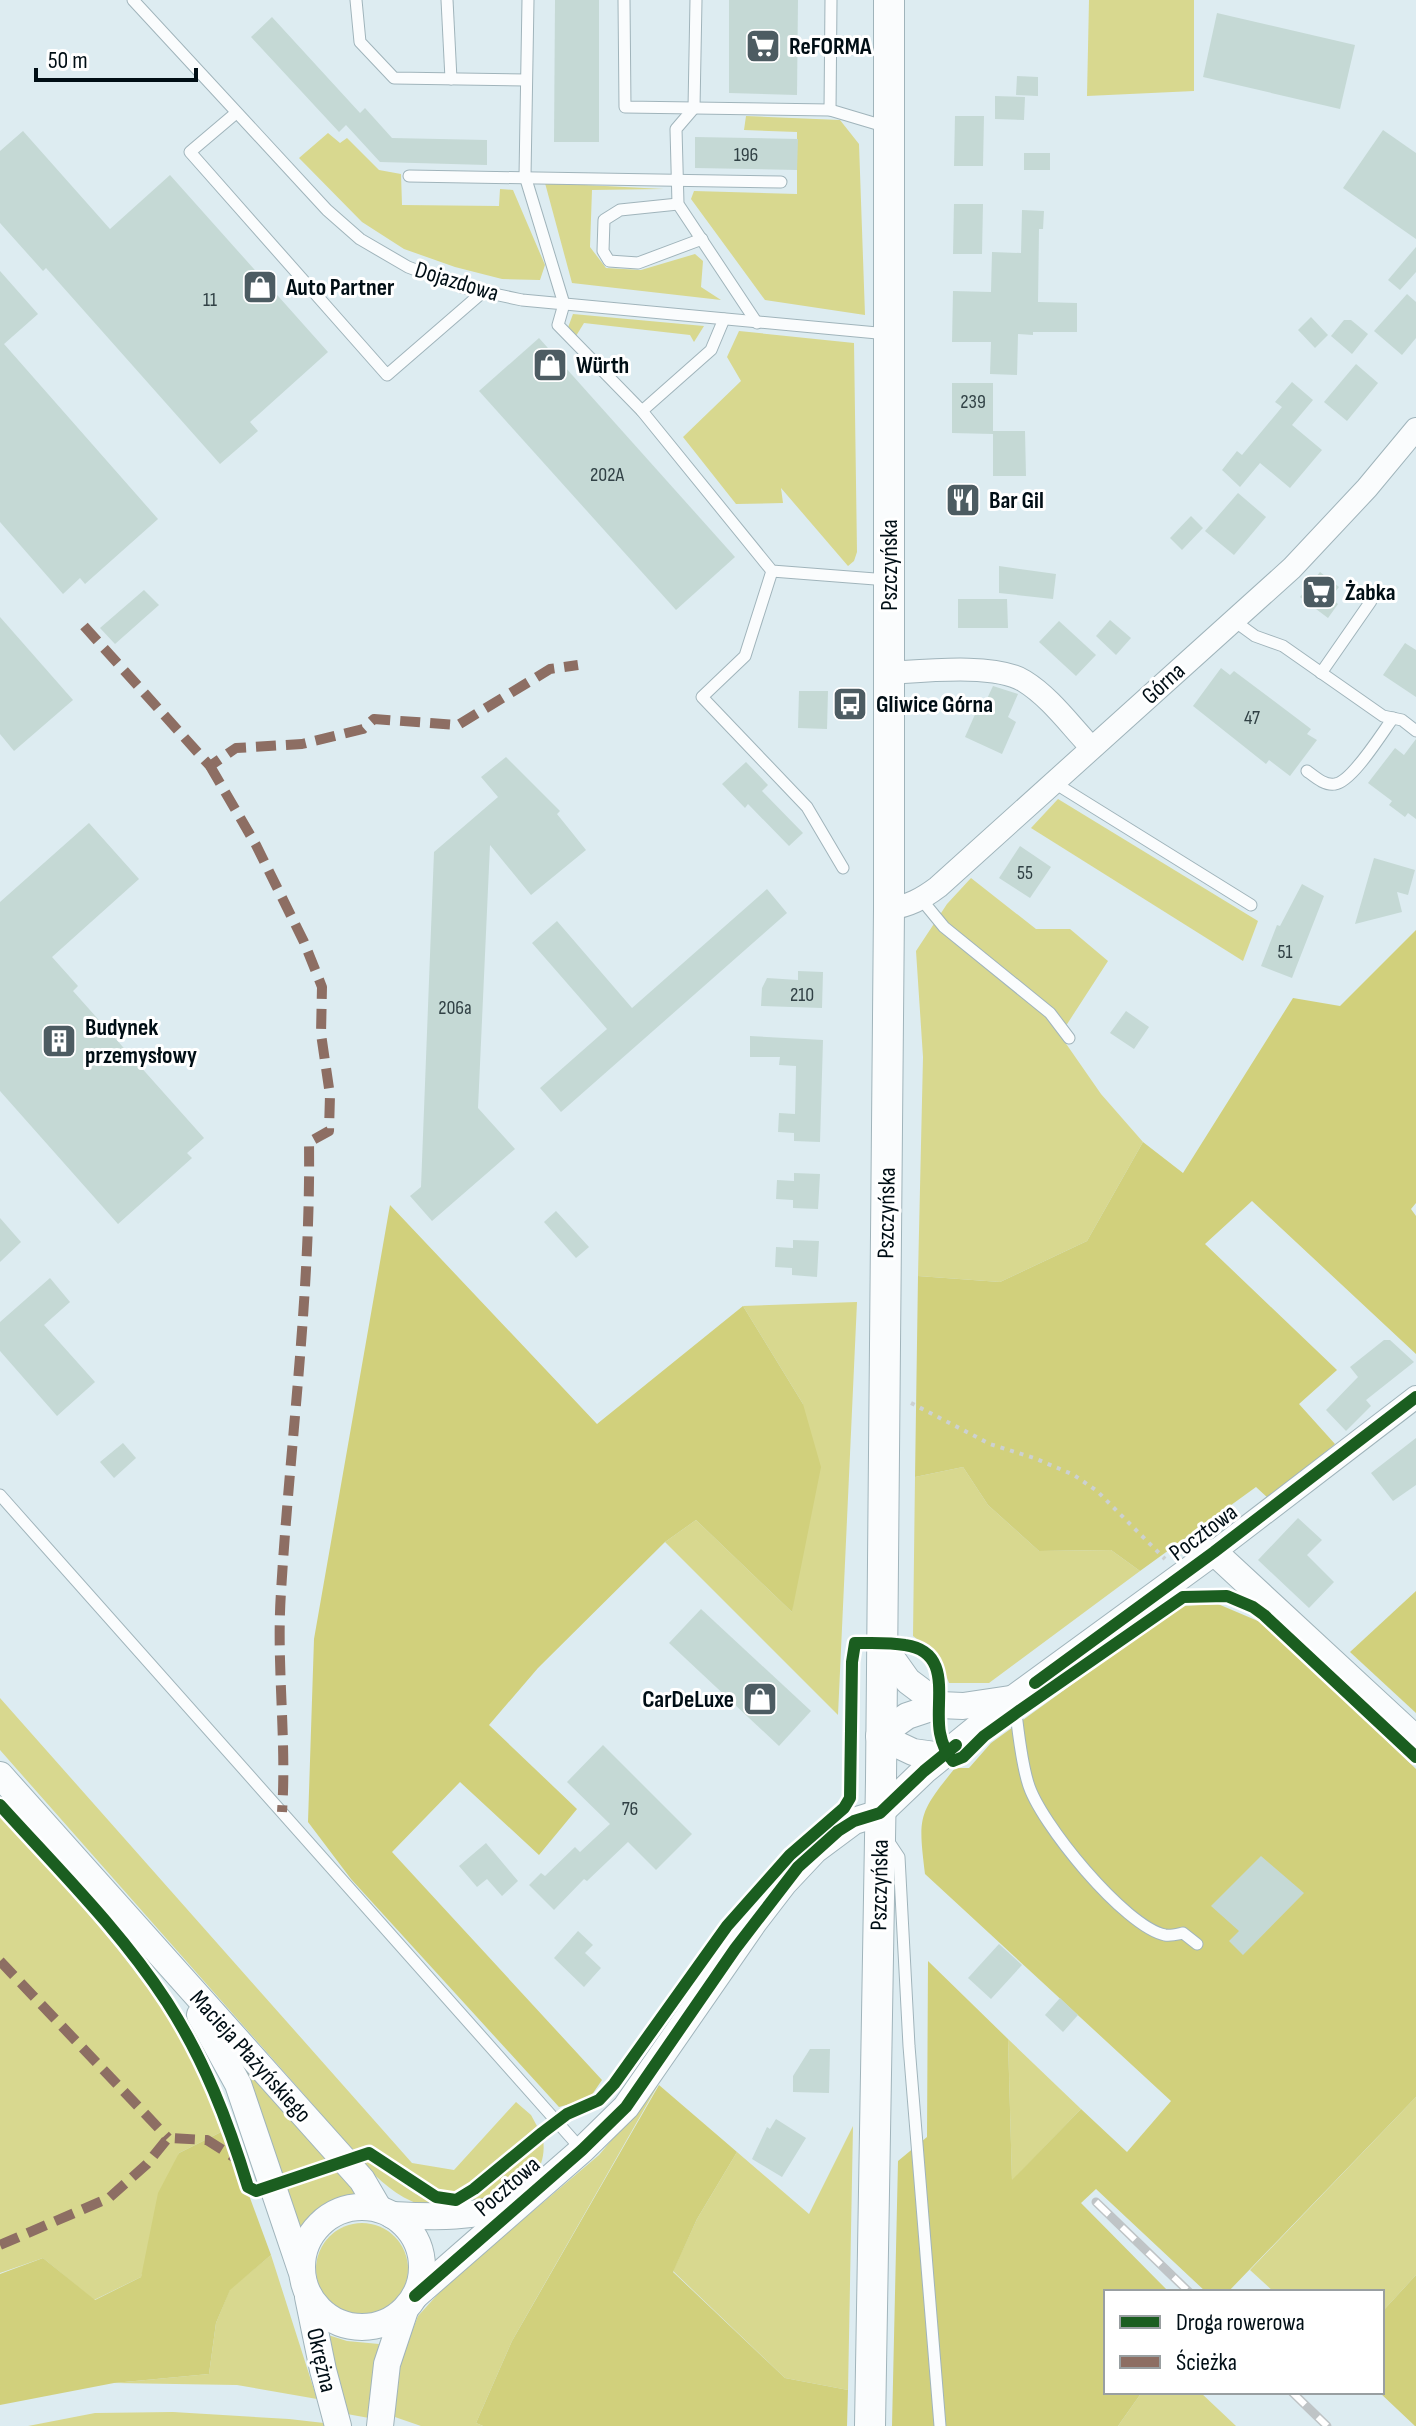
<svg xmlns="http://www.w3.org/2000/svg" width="1416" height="2426" viewBox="0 0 1416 2426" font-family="'Sofia Sans Condensed',sans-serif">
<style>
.green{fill:#d8d88f}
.forest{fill:#d1d07c}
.building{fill:#c5d9d5}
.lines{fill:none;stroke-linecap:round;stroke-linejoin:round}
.service-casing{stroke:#a0b4bb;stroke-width:13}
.minor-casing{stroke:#a0b4bb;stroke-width:24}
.tertiary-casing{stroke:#a0b4bb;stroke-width:28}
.secondary-casing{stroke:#a0b4bb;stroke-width:32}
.path{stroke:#ccd1d2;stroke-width:4;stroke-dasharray:4 6;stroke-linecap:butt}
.service{stroke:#fafcfd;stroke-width:11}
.minor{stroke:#fafcfd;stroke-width:22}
.tertiary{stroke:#fafcfd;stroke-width:26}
.secondary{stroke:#fafcfd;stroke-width:30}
.rail-casing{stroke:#bfc4c6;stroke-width:9}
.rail{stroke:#fff;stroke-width:6;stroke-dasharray:18;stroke-linecap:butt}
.quiet{stroke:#8d6e63;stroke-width:10;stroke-dasharray:20 10;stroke-linecap:butt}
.cycleway-casing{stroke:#fff;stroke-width:17}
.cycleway{stroke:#1b5e20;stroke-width:12}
.labels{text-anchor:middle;stroke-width:6;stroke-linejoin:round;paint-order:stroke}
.number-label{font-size:20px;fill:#314145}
.poi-label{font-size:24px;font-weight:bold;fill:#000e15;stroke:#fff;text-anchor:start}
.street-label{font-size:24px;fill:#000e15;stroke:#fff}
</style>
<rect width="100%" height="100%" fill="#ddecf1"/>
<g class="green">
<polygon points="1089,0 1194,0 1194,91 1087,96"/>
<polygon points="746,116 840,120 859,144 865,315 765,300 691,199 694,191 797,194 797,132 744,130"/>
<polygon points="328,133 340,143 347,138 379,170 401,174 402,205 499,206 500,189 513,190 545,265 540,280 502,279 455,267 404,249 362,222 299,158"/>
<polygon points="545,183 664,189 592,190 590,247 606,268 641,270 695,254 703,261 701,287 721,300 572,283"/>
<polygon points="573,314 704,326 694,342 690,335 584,323 576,336 566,333"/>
<polygon points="739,331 854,343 857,552 854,561 848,566 781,488 783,503 736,504 683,437 741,381 727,357"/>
<polygon points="1058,799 1258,921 1243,961 1031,828"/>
<polygon points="971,878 1036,929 1070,929 1108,961 1060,1035 1101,1094 1143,1142 1087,1241 1000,1282 918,1276 923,1057 916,951 947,904"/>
<polygon points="857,1302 838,1715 665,1542 696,1520 792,1612 803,1404 743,1306"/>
<polygon points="963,1467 988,1505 1039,1551 1111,1550 1140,1571 989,1683 949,1683 938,1655 913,1636 915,1477"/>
<path d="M 0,1698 L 412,2163 L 454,2170 L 516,2102 L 531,2115 L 537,2126 L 469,2187 C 421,2209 406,2143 353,2150 L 0,1750 Z"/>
<path d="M 0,1815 C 67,1890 143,1969 192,2057 C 204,2081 214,2106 225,2130 L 179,2153 L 141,2277 L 94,2300 L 43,2258 L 0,2273 Z"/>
<polygon points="1008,2039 1081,2109 1012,2181"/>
<polygon points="243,2069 247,2070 329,2162 279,2177"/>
<polygon points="658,2085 512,2341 476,2423 483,2426 421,2426 392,2416 400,2362 418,2316 448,2283 599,2155"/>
<polygon points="1416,2097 1416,2275 1382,2312 1382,2292 1274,2292 1250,2270"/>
<polygon points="853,2126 848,2390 785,2378 673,2271 697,2219 737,2152 809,2214"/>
<path d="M 543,2139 C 552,2199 465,2218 421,2205 C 397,2197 379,2180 362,2162 L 368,2159 L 374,2162 C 397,2180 429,2212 461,2205 C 476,2202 527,2152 543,2139 Z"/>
<polygon points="338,2171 356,2191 356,2194 320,2207 297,2231 285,2189"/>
<circle cx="362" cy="2269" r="46"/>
<polygon points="271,2255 317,2399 237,2385 114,2383 209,2374 216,2323 230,2289"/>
<polygon points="328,2335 347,2341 379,2344 371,2391 369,2418 347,2414"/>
<polygon points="1142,2392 1200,2392 1236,2426 1118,2426"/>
<polygon points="173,2412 289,2419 324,2423 324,2426 28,2426 95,2413"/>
</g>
<g class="forest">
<polygon points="1416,930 1416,1203 1411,1209 1416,1216 1416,1354 1252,1201 1205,1244 1337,1370 1299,1404 1335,1444 1269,1499 1256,1487 1140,1571 1111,1550 1039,1551 988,1505 963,1467 915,1477 918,1276 1000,1282 1087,1241 1143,1142 1183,1173 1293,998 1340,1006"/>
<polygon points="390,1205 597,1424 743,1306 803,1404 821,1467 792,1612 696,1520 665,1542 538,1668 489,1725 577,1809 539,1855 460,1782 392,1852 602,2080 589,2099 559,2107 351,1879 308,1822 314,1639"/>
<polygon points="1416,1591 1416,1713 1350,1652"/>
<path d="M 1218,1604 L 1265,1624 L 1416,1769 L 1416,2097 L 1228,2292 L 1206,2292 L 1096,2189 L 1081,2203 L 1169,2292 L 1106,2292 L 1106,2392 L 1142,2392 L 1118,2426 L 892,2426 L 898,2161 L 927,2137 L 928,1961 L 1008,2039 L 1012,2180 L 1081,2109 L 1127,2152 L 1171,2101 L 925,1874 C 918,1816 918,1814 955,1768 L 969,1768 L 991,1743 L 1180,1606 Z"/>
<polygon points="659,2085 737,2152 697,2219 673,2272 785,2378 848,2390 847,2426 483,2426 476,2423 512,2341"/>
<polygon points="225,2130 271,2255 230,2290 216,2323 209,2374 114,2383 0,2405 0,2274 43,2258 95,2300 141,2277 158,2193 179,2153"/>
<polygon points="1416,2275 1416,2426 1415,2426 1379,2392 1382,2392 1382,2312"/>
</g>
<g class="building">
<polygon points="555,0 599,0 599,142 554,142"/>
<polygon points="729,0 798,0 797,95 729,93"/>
<polygon points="1217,13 1355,45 1340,109 1203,77"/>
<polygon points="272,17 360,113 365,108 392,138 487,140 487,165 380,162 346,125 339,132 251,37"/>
<polygon points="1017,76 1038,77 1038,96 1016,95"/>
<polygon points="995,96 1025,97 1024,120 995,119"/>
<polygon points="955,116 984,116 983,166 954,166"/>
<polygon points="1383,130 1416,153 1416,239 1343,188"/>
<polygon points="23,131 110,229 170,175 328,352 250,422 258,431 220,464 46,268 43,271 0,223 0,151"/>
<polygon points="695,137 798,139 797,170 695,168"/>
<rect x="1024" y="153" width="26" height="17"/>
<polygon points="954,204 983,204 982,254 953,254"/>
<polygon points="1022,210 1044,211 1043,229 1039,229 1038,302 1077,303 1077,332 1033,332 1033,335 1018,334 1017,375 990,374 991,342 952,342 953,291 991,292 992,252 1021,253"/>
<polygon points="1416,247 1416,272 1400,290 1388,280"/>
<polygon points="0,271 38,314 4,344 158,519 85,584 80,578 63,594 0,522"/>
<polygon points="1407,294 1416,302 1416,338 1402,355 1374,331"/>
<polygon points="1311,317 1328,335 1315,348 1298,330"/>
<polygon points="1344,320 1351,320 1368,334 1352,354 1331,336"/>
<polygon points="539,338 735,557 676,610 479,391"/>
<polygon points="1356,364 1378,383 1347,421 1324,402"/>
<polygon points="1292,382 1313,400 1292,425 1322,450 1290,488 1260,463 1240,487 1222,470 1237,451 1242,455 1282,407 1275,402"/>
<polygon points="952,383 993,383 993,431 1025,431 1026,476 993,476 993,434 952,433"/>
<polygon points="953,483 974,484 973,517 952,516"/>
<polygon points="1238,493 1266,517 1234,555 1205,531"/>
<polygon points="1191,516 1203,528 1182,550 1170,538"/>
<polygon points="999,566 1056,574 1053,599 999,593"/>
<polygon points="1320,572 1339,587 1330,598 1338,604 1328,618 1300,597"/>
<polygon points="144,590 159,605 115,644 100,628"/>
<polygon points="958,599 1007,599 1008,628 958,628"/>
<polygon points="0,617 73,700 14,751 0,734"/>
<polygon points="1110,620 1131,638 1116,655 1096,636"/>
<polygon points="1059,621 1096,655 1076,676 1039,642"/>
<polygon points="1405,643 1416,650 1416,697 1383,675"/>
<polygon points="1221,668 1230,675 1234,671 1311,729 1307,734 1317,740 1290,776 1269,760 1266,764 1193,706"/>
<polygon points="993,686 1018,694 1008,717 1016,722 1002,754 965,737 981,701 985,703"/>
<polygon points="799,691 828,691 827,729 798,728"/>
<polygon points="1416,739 1416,819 1408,813 1405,817 1389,805 1392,801 1368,783 1395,748 1404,755"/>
<polygon points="506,757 560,811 557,814 586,850 531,895 490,845 478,1108 515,1149 432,1221 410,1196 421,1187 434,852 498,797 481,777"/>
<polygon points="746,762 768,785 762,791 803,833 789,846 748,804 745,808 722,784"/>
<polygon points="89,823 139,879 52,957 78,986 73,991 204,1138 187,1153 192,1158 118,1224 0,1091 0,902"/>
<polygon points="1020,846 1051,867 1030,898 999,878"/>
<polygon points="1374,858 1415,870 1408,895 1397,892 1402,912 1355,924"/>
<polygon points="1302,884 1324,896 1292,978 1261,966 1277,925 1280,926"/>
<polygon points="767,889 787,913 561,1112 540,1088 607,1029 532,943 557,921 632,1008"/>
<polygon points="798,971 823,972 822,1008 761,1006 762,988 767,978 798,980"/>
<polygon points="1126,1011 1149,1027 1134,1049 1110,1033"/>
<polygon points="750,1036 823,1040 820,1142 794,1141 794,1133 778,1132 779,1113 795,1114 796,1066 779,1065 780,1057 750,1057"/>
<polygon points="794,1173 820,1174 818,1209 793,1208 793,1200 776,1199 777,1180 794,1181"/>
<polygon points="556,1211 589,1247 576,1258 544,1222"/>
<polygon points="0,1218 21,1242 0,1262"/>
<polygon points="793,1240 819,1241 817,1277 792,1275 792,1268 775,1267 776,1247 793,1248"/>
<polygon points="50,1278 70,1302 44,1325 95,1382 57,1416 0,1351 0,1322"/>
<polygon points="1384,1340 1390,1340 1414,1362 1366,1400 1371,1406 1346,1431 1326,1410 1358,1377 1350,1367"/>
<polygon points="1416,1438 1416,1485 1393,1501 1371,1473"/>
<polygon points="123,1443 136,1458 114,1478 100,1462"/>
<polygon points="1298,1518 1322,1540 1307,1555 1334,1582 1309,1608 1258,1560"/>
<polygon points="701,1609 811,1711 779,1746 669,1643"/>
<polygon points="603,1745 692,1834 656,1870 628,1842 587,1881 584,1879 554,1910 529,1885 541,1873 545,1876 575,1847 580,1852 610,1824 567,1782"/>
<polygon points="486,1843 518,1881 502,1896 487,1879 477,1887 459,1866"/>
<polygon points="1261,1856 1304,1893 1243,1955 1229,1941 1239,1931 1211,1906"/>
<polygon points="578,1931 593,1945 585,1953 601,1968 584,1987 554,1958"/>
<polygon points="999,1944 1022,1965 991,1999 968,1978"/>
<polygon points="1060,1998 1078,2015 1063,2032 1045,2015"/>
<polygon points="810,2049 830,2049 829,2093 793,2092 793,2076"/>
<polygon points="776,2119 806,2138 782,2177 752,2159 767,2127 770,2129"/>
</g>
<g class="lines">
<g class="service-casing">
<g id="service">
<polyline points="133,0 327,210 360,239 408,267 461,287 522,300 888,334"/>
<polyline points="356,0 360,42 394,78 526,80"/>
<polyline points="447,0 451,79"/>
<polyline points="528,0 525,176 564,304 558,325 642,411 711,350 724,319"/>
<polyline points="624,0 625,107 830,110 887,127"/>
<polyline points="696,0 694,108 676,129 678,204 757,323"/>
<polyline points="830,110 831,0"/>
<polyline points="236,113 190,152 387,375 484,291"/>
<polyline points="409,176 781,182"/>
<polyline points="678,204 620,210 604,220 603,251 609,261 638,263 702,239"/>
<polyline points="642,411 772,571 888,580"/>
<polyline points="772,571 745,656 702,697 807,807 843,868"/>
<polyline points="1233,620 1255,636 1283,646 1383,716 1402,720 1416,731"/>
<polyline points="1321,673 1371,601"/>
<path d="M 1307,771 C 1315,777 1325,786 1335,784 C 1352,782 1382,733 1393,718"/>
<polyline points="1053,782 1251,905"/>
<polyline points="921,899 944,927 1050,1013 1069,1038"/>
<polyline points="0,1495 582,2150"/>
<path d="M 1014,1698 C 1018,1726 1020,1757 1028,1783 C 1039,1822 1125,1927 1165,1935 C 1171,1936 1178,1934 1183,1933 L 1197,1944"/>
<polyline points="887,1839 899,1857 909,2046 940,2426"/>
</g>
</g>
<g class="minor-casing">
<g id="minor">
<path d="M 888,673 C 923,671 996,663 1024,681 C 1050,697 1070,725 1091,747"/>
<path d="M 889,909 C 909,906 922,899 938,887 L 1292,568 L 1367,488 L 1416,429"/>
<polyline points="1214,1552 1416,1397"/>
</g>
</g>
<g class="tertiary-casing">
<g id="tertiary">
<polyline points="881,1643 908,1681 940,1705"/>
<polyline points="942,1756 913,1752 879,1736 907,1716 940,1705 963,1706 1010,1699"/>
<polyline points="0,1775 362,2180 379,2209"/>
<polyline points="200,2015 238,2084 301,2270"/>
<circle cx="362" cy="2267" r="60"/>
<path d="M 392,2215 C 434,2217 477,2219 517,2202"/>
<polyline points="415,2296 582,2150 626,2107 754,1922 784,1883 815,1850 854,1821 880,1813 924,1771 1014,1698 1214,1552 1416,1739"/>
<polyline points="308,2297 323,2370 338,2426"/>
<polyline points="380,2426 387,2364 405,2310"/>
</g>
</g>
<g class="secondary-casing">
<polyline id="secondary" points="870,2426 881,1780 889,909 889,0"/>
</g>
<polyline class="path" points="911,1403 990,1444 1034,1458 1074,1475 1097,1491 1165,1559"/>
<use href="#service" class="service"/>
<use href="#minor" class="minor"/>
<use href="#tertiary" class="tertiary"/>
<use href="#secondary" class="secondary"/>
<g class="rail-casing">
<g id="rail">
<polyline points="1096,2202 1189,2292"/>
<polyline points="1292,2392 1327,2426"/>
</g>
</g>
<use href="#rail" class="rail"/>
<g class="quiet">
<polyline points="84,626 210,766 236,748 302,744 363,729 374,719 458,725 550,669 578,665"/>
<path d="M 210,766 L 256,845 L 304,942 L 322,987 L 321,1034 L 330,1095 L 329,1131 L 309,1142 C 311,1293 290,1442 281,1592 C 276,1665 287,1739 282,1812"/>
<polyline points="0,1961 168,2138"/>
<polyline points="0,2245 109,2198 147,2164 168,2138 207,2140 240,2161"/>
</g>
<g class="cycleway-casing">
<g id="cycleway">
<polyline points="1035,1683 1214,1552 1416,1397"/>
<path d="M 0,1805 C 57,1868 120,1930 167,2002 C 204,2059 228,2121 248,2187 L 256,2191 L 369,2153 L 436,2197 L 456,2200 L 474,2189 L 542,2133 L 567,2114 L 599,2100 L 614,2084 L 727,1926 L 790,1855 L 844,1808 L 850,1798 L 852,1662 L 855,1643 C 872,1643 889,1642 905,1645 C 954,1652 934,1702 940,1733 C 942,1744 946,1753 953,1761 L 963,1757 L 984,1736 L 1016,1713 L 1183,1597 L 1227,1596 L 1253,1607 L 1264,1615 L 1416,1757"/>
<polyline points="415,2296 582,2150 626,2107 735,1949 798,1867 838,1831 854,1821 880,1813 924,1771 956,1745"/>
</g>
</g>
<use href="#cycleway" class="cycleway"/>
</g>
<defs>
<g id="supermarket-square" transform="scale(1.8)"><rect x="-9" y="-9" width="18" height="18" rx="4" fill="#4d5c62" stroke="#fff"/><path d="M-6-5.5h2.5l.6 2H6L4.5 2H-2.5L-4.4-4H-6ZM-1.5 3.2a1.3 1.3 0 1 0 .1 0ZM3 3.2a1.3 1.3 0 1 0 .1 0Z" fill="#fff"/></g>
<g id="shop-square" transform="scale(1.8)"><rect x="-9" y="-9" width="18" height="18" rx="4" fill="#4d5c62" stroke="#fff"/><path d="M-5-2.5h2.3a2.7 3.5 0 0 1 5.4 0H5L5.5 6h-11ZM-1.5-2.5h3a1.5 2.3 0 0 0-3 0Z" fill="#fff"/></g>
<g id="restaurant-square" transform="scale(1.8)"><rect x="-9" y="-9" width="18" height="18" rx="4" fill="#4d5c62" stroke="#fff"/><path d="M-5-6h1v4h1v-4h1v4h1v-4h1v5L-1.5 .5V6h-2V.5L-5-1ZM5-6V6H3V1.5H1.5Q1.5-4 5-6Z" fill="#fff"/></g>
<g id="bus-square" transform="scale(1.8)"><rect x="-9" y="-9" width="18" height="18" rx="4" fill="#4d5c62" stroke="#fff"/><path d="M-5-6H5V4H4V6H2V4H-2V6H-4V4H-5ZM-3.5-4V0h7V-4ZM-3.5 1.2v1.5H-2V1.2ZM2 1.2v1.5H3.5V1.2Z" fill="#fff"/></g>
<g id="building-square" transform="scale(1.8)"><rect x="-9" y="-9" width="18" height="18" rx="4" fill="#4d5c62" stroke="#fff"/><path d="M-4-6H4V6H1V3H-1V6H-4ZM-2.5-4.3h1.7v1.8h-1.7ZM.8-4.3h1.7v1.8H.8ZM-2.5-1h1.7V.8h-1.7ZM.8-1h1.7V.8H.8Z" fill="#fff"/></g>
</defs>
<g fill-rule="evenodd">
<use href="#supermarket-square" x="763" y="46"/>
<use href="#shop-square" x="260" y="287"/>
<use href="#shop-square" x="550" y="365"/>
<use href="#restaurant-square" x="963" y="500"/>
<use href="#supermarket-square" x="1319" y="592"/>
<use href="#bus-square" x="850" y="704"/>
<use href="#building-square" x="59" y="1041"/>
<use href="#shop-square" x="760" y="1699"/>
</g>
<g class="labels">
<g class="number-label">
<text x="746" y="161">196</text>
<text x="210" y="306">11</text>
<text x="973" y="408">239</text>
<text x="607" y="481">202A</text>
<text x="1252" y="724">47</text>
<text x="1025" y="879">55</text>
<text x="1285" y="958">51</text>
<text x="802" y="1001">210</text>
<text x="455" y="1014">206a</text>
<text x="630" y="1815">76</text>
</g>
<g class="poi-label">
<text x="789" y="54">ReFORMA</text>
<text x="286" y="295">Auto Partner</text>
<text x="576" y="373">Würth</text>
<text x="989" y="508">Bar Gil</text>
<text x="1345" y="600">Żabka</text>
<text x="876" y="712">Gliwice Górna</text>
<text x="85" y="1035">Budynek<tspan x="85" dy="28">przemysłowy</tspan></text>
<text x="734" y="1707" text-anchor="end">CarDeLuxe</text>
</g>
<g class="street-label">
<text transform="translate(457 281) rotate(17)" y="8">Dojazdowa</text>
<text transform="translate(889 565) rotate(-90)" y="8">Pszczyńska</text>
<text transform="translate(1163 683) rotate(-42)" y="8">Górna</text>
<text transform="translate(886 1213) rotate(-89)" y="8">Pszczyńska</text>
<text transform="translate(1203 1532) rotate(-37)" y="8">Pocztowa</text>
<text transform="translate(879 1885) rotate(-89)" y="8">Pszczyńska</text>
<text transform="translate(251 2056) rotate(48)" y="8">Macieja Płażyńskiego</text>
<text transform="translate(507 2186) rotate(-41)" y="8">Pocztowa</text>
<text transform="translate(322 2360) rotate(77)" y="8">Okrężna</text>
</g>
</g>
<rect x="1104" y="2290" width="280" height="104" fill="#ffffff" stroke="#999fa1" stroke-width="2"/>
<rect x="1120" y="2316" width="40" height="12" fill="#1b5e20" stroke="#999fa1" stroke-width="2"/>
<text x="1176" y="2330" font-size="24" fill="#000e15">Droga rowerowa</text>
<rect x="1120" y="2356" width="40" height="12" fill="#8d6e63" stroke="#999fa1" stroke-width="2"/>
<text x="1176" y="2370" font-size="24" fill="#000e15">Ścieżka</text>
<path d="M36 68v12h160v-12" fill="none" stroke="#000e15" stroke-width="4"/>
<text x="48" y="68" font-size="24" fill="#000e15" stroke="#ffffff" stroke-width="6" paint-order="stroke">50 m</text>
</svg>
